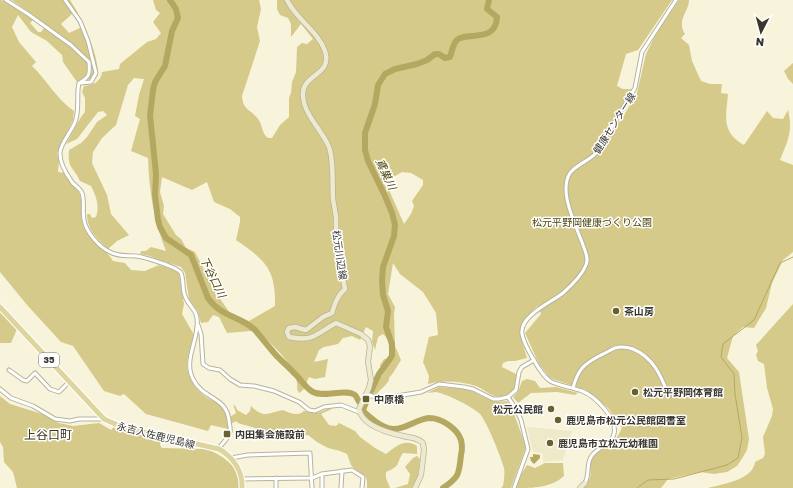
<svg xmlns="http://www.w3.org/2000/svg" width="793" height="488" viewBox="0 0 793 488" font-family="'Golos Text','Noto Sans JP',sans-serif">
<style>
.built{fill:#eee9c8}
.green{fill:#d5ca89;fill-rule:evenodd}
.water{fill:#b4a861}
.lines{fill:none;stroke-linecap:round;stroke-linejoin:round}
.stream{stroke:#b4a861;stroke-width:1}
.river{stroke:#b4a861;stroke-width:6}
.street-casing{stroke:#b7b49c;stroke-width:5}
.secondary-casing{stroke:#b7b49c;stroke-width:6}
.primary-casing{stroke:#fff;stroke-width:7}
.street{stroke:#fff;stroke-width:3}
.secondary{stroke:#eeeacf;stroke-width:4.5}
.primary{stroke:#ded59e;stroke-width:5}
.poi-dot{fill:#69602d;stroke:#fff;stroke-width:1.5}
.labels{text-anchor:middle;stroke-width:3;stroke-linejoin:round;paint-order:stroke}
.shield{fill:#fff;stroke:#74726c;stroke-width:1}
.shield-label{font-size:9px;font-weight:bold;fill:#38362d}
.street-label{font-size:10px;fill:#38362d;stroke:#fff}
.park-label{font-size:10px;fill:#4c4309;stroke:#fff}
.poi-label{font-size:10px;font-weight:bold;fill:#38362d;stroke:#fff;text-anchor:start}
.water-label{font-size:11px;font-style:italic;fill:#4c4308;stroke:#fff}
.quarter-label{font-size:12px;fill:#37331f;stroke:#fff}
</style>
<rect width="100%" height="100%" fill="#f7f4db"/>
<polygon class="built" points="527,427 572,431 563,460 543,462 543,453 533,452"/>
<g class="green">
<path d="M 0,0 C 12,1 23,13 33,20 L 30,23 L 38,32 L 41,32 L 44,28 C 53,35 82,53 86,61 C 88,64 88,68 88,71 C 87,76 81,79 77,82 L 63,62 L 62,55 L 47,41 L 31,32 L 18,15 L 12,27 L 19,42 L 36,62 L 32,66 C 47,80 57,100 74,111 L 73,120 L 57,153 L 59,161 L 58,172 L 64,173 C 66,176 68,180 71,183 C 74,187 78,190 80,195 C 84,207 78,220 86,231 C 93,243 106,249 113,261 L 125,263 L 131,270 L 145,271 L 159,265 L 175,270 L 179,273 L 184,304 L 182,314 L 194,335 C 191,345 187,356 187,366 C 188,380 199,394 211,400 C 217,403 222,405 226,411 C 228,416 228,424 228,429 L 211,425 L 208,431 L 146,414 L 124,394 L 120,396 L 104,391 L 73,346 L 61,342 L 28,306 L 0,272 Z"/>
<path d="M 12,0 L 70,0 L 78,13 L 73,13 L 61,24 L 69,33 L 84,26 C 91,42 98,58 98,75 L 95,79 L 88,81 L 92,71 L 90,61 L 73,45 Z"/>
<path d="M 153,0 L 259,0 L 261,9 L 257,27 L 260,41 L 242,96 C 243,111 251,109 258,119 C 263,125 261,133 268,138 L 272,138 L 280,125 L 289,117 L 289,98 L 291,93 L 292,82 L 296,72 L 297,47 L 302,43 L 307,44 L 313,39 L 301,24 L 291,37 L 291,24 L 288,18 L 280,15 L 277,9 L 277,0 L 672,0 L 638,50 L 626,54 L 617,86 L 623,89 L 632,89 L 614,118 L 620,122 L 637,93 L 646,54 L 656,34 L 679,0 L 689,0 C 689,12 676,20 685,34 L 681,38 L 689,45 L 692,61 L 701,81 L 710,84 L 722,84 L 721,93 L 728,94 C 726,117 721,132 744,145 L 767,111 L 773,118 L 783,119 L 788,110 C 793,132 788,140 780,160 L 793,165 L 793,252 L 783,260 L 772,283 L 766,308 L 754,328 L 743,327 L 733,336 L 727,358 L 739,372 L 749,439 L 747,450 L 743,457 L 737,466 L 727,472 L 714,474 L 700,472 L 668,479 L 661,488 L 583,488 C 596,474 587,472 592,459 C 596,450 607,448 614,441 C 617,438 620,432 622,428 L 608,408 L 586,390 L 550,378 L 539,364 L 525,333 L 541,314 L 538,306 C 514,327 519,331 527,358 L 515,361 L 508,361 L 503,363 L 502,367 L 516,374 C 516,377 517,382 515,386 C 513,394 500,399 492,395 C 487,393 482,388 476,386 C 460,381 443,380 428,384 L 429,376 L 423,362 L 429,337 L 438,335 L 436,313 L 423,292 L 400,274 L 393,263 L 388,294 L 395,307 L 394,314 L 395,346 L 401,360 L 393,373 L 389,378 L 389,380 C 385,387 380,389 376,395 L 372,393 L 380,378 L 383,374 L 380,365 L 384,359 L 395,358 L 389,351 C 389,344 389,339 383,334 L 378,337 L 375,350 L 372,342 L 373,331 L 366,327 L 360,340 L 352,336 L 343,338 L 338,344 L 324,347 L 319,350 L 314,362 L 328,359 L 325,377 L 315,379 L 309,377 L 303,390 L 299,393 L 297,389 C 300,368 273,347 260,332 L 250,331 L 227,333 L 219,317 L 213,315 L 208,322 L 201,323 L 198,312 L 189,299 L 185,273 L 181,267 L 159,260 L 150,256 L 140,254 L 141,251 L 146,251 L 151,247 L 166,251 C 154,221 149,191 148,158 L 131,151 L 140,119 L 135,116 L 139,95 L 144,79 L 134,78 L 128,85 L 116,125 L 102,138 L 93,152 L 92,163 L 107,195 L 111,214 L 129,235 L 117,241 L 108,249 C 97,238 87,230 87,214 L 90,214 L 92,218 L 96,217 C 100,206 96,196 91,186 L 80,181 C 74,167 67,169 69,150 L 81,143 L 87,137 L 97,122 L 107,115 L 103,111 L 98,112 L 77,139 L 66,144 C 71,136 79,118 85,112 L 85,98 L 82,92 L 84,86 C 93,85 101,82 102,72 L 119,69 L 120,64 L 147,42 L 156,39 L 161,33 L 153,22 L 160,13 L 156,10 ZM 402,172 L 411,173 L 423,180 L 423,185 L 412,201 L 414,206 L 411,214 L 404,224 L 389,190 L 383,183 ZM 162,177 L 192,190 L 207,182 L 214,202 L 230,209 L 240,217 L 240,222 L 236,240 C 265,260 276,269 275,306 L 249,321 L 230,313 L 216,293 L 195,252 L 186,248 L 181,239 L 176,235 L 163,214 L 164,206 L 160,192 Z"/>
<polygon points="793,63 793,84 788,79 784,71"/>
<path d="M 793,304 L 793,488 L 708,488 C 723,484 753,480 755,462 L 763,458 L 765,454 L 763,437 L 772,416 L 773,409 L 767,388 L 764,364 L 758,361 L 756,355 L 758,351 L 756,345 Z"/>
<polygon points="0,310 17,329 11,343 0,343"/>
<polygon points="527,379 535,381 540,388 556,387 578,393 575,395 557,392 531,393 518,403 513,397 518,392 522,381"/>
<path d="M 439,387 C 447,388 457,387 465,389 C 482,394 488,404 507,401 L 513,411 L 526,447 L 511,488 L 501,488 L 503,486 C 504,480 505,474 504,468 C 501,457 487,422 480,414 C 473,407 447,394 436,392 C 433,392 430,393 427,393 Z"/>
<path d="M 0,396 L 10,404 L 39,413 L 59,423 L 73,426 L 99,423 L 111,430 L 114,427 L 161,439 L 160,445 L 162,448 L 200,449 L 203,447 C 222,456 240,464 240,488 L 17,488 L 13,472 L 4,462 L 3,447 L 0,442 Z"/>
<path d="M 233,404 L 236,407 L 237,410 L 246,415 L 250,411 L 251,406 C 264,419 267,413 283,410 C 290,413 297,417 304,411 L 317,413 L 330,408 L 332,409 L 321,414 L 329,425 L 336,426 L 339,423 L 355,431 L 360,437 L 375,448 L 386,454 C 396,446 405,438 417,446 L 417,454 L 403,453 C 395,465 402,465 386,472 L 386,478 L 390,488 L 367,488 L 367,481 L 366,477 L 357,472 L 351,465 L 347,454 L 340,451 L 328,448 L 317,442 L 308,435 L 293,436 L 289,440 L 270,436 L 266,440 L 262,438 L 263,434 L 262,430 L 238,423 L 236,421 L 231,424 L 230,417 L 236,413 Z"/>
<polygon points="417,456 420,459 418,476 412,488 395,488 408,484 410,474 405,467 413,458"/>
<path d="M 545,463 L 563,463 L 564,476 C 551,488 533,488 516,488 L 522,473 L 527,465 L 535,468 Z"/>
</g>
<polygon class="water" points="533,454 540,455 540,458 534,464 531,461 530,457 533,457"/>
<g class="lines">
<polyline class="stream" points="637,488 648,480 674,479 727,465 738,458 742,438 735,394 734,374 721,357 723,344 754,320 780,263 793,257"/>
<g class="river">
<path d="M 170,0 L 176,9 L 178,18 L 172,31 L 165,66 L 155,82 L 153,90 L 150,115 L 156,174 L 155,195 L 158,220 L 160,227 L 166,238 L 191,255 L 208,298 C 221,317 240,316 255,330 C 262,338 268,346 275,354 C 281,361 288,366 294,373 C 301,379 305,388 313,392 C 324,398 346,388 355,395 C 357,397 358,401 360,403"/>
<path d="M 443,488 C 459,477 459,475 461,455 C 462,451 462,444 461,440 C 457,428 441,418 429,418 C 417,419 406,429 394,429 C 383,429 372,419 364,412 L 363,410 L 369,395 L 379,374 L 392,356 L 392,344 L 386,327 L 388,311 L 383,295 L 382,281 L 383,267 L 394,236 L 395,225 L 392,213 L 385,196 L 368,161 L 365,150 L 365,133 L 375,104 L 378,85 L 385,74 L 395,69 L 417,64 L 427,60 L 435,54 L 439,54 L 445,58 L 450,57 C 452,52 453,43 457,40 C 466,31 496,44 497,17 L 487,9 L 489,0"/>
</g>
<g class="street-casing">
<g id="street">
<path d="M 6,0 L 28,14 L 71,45 L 89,62 C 90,74 90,77 79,83 C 76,95 80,110 75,122 C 72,131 59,145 60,154 C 60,163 67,175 72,182 C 75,186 80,188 82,193 C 85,202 82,211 84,220 C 86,232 99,247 110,252 C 119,257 127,255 136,256 C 144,257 178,267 181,273 C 184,280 182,289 185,296 C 189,308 199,309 197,326 C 196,344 184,362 193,379 C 203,400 226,396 229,420 C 229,424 231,428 230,432 C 229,439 221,443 219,449"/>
<polyline points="65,0 80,21 88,41 96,73 91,82 81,83"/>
<polyline points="198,325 201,334 203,364 209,368 220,370 230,379 240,385 254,386 274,391 299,402 309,410 315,411 324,407 341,405 359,412"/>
<polyline points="9,370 23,380 27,381 35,373 50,389 59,392 69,382"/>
<path d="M 573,388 C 578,369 584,364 601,355 C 606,353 610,350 615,348 C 621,346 627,347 633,349 C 654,358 661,376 669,396"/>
<polyline points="0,389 11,398 33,406 55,419 70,421 79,419 104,419"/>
<polyline points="367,394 379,399 421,392 439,384 464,387 473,389 493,399 499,399 508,397 516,390 519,372 522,367 534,360"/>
<polyline points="508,397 516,409 521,420 528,449 514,488"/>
<polyline points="231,458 248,455 310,453 312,488"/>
<polyline points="276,478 276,488"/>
<polyline points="241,479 312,478 322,474"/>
<path d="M 585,483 C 590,474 586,465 591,457 C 596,447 612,445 614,434 C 618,419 595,396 582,391 C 572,387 559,386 550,381 C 541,375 524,345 522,334 C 519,316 552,302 563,293 C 571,286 582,275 586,265 C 589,258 585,251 583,245 C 576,225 558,192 570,173 C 577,164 589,161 596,153 L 635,88 L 642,52 L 676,0"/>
<polyline points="322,488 322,474 352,470 363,477 362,488"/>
<polyline points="341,488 342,471"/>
</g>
</g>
<g class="secondary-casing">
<g id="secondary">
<path d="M 287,0 C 296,19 318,31 325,51 C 333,77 301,73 303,96 C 304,115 322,130 329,147 C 334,161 332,183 333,199 C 334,205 335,211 336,217 C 336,226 336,235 337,244 C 339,259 342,274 345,289 C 337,296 335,303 332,313 L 323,317 L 306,330 L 295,327 L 289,328 L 287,332 L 289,337 C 314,342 316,334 336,323 L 361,334 L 368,340 L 370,346 L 368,362 L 371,380 L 369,388 L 359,409 C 362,426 389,433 403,436 C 410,438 417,437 423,443 L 424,450 L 421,475 L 415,488"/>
<polyline points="580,488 585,483"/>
</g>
</g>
<g class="primary-casing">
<path id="primary" d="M 0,307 L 104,419 L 122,427 L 219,449 C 233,457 243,471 242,488"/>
</g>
<use href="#street" class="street"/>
<use href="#secondary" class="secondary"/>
<use href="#primary" class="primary"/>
</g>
<g class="poi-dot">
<circle cx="616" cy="311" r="4"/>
<circle cx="635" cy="392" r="4"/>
<rect x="362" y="395" width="8" height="8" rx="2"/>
<circle cx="551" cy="409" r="4"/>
<circle cx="558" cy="420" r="4"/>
<rect x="223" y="430" width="8" height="8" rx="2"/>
<circle cx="550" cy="443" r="4"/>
</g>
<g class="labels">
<rect class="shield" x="39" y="353" width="20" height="14" rx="3"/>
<g class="shield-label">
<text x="49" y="363">35</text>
</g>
<g class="street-label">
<text transform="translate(614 123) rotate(-58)" y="4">健康センター線</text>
<text transform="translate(340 255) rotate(82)" y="4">松元川辺線</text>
<text transform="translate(156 435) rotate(14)" y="4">永吉入佐鹿児島線</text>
</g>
<g class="park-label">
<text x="592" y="226">松元平野岡健康づくり公園</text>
</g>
<g class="poi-label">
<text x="624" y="315">茶山房</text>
<text x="643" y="396">松元平野岡体育館</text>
<text x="374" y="403">中原橋</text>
<text x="543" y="413" text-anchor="end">松元公民館</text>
<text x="566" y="424">鹿児島市松元公民館図書室</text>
<text x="235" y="438">内田集会施設前</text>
<text x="558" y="447">鹿児島市立松元幼稚園</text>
</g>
<g class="water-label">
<text transform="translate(386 174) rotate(65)" y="4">鳶巣川</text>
<text transform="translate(213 277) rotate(64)" y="4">下谷口川</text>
</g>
<g class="quarter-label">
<text x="48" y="439">上谷口町</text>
</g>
</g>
<g transform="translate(761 32) rotate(186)" stroke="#ffffff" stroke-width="3" paint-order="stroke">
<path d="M0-3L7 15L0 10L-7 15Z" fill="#38362d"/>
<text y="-6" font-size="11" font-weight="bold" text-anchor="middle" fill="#38362d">N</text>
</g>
</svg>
